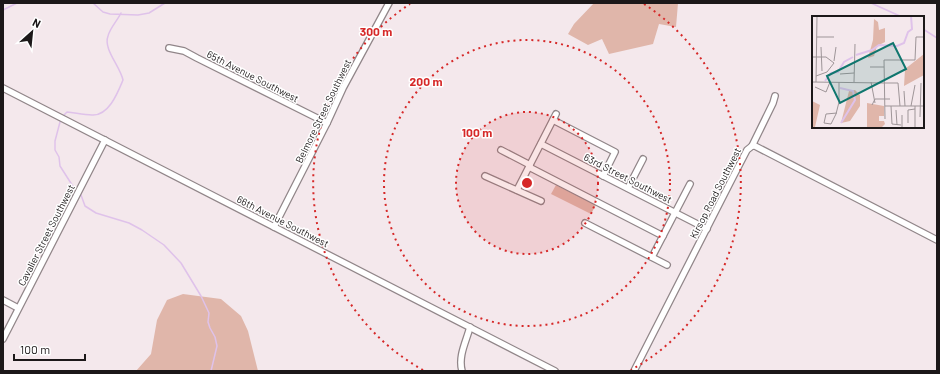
<svg xmlns="http://www.w3.org/2000/svg" width="940" height="374" viewBox="0 0 940 374" font-family="Barlow,sans-serif">
<style>
.green{fill:#e0b6aa}
.lines{fill:none;stroke-linecap:round;stroke-linejoin:round}
.stream{stroke:#dfc2ea;stroke-width:1.5}
.minor-casing{stroke:#918689;stroke-width:8}
.minor{stroke:#fff;stroke-width:5.5}
.ring{fill:none;stroke:#d62828;stroke-width:2;stroke-dasharray:2 4}
.labels{text-anchor:middle;stroke-width:3;stroke-linejoin:round;paint-order:stroke}
.street-label{font-size:10px;fill:#1c1819;stroke:#fff}
.inset-river{fill:none;stroke:#dfc2ea;stroke-width:2}
.inset-road{fill:none;stroke:#9e9598;stroke-width:1}
.view{fill:#0f766e;fill-opacity:0.15;stroke:#0f766e;stroke-width:2}
.inset-edge{fill:none;stroke:#1c1819;stroke-width:2}
.centre{fill:#d62828;stroke:#fff;stroke-width:2}
.ring-label{font-size:12px;text-anchor:middle;font-weight:bold;fill:#d62828;stroke:#fff;stroke-width:3;stroke-linejoin:round;paint-order:stroke}
</style>
<rect width="100%" height="100%" fill="#f4e8ec"/>
<g class="green">
<polygon points="594,3 678,3 676,27 659,24 653,44 609,54 602,39 588,45 568,34 574,24"/>
<polygon points="556,185 596,205 591,214 551,194"/>
<polygon points="183,294 221,299 241,316 248,331 258,371 136,371 151,354 157,320 167,300"/>
</g>
<g class="lines">
<g class="stream">
<polyline points="93,3 103,12 110,14 138,15 149,13 165,3"/>
<polyline points="871,3 902,17"/>
<polyline points="3,10 17,3"/>
<polyline points="923,29 937,38"/>
<path d="M 64,115 L 67,112 C 76,113 84,115 92,115 C 109,116 118,92 123,80 C 120,66 103,49 108,36 C 110,28 117,21 121,13"/>
<polyline points="60,122 55,141 55,150 59,157 60,166 74,188"/>
<polyline points="81,195 85,206 96,213 129,223 142,230 164,245 181,263 201,296 209,313 208,322 210,328 215,337 217,346 211,371"/>
</g>
<g class="minor-casing">
<g id="minor">
<polyline points="169,48 184,51 197,58 327,123"/>
<polyline points="3,88 555,371"/>
<polyline points="553,120 615,152 603,176"/>
<polyline points="541,144 707,229"/>
<polyline points="752,146 773,103 775,96"/>
<polyline points="501,150 530,165"/>
<polyline points="529,167 663,236"/>
<polyline points="485,176 541,201"/>
<polyline points="628,188 643,159"/>
<polyline points="517,190 556,114"/>
<polyline points="585,223 667,265"/>
<polyline points="274,227 327,123 343,88 389,3"/>
<polyline points="652,257 690,184"/>
<polyline points="3,300 18,308"/>
<polyline points="3,339 105,140"/>
<path d="M 462,371 C 458,356 466,342 470,327"/>
<polyline points="634,371 734,175 747,150 752,146 755,146 937,240"/>
</g>
</g>
<use href="#minor" class="minor"/>
</g>
<circle cx="527" cy="183" r="71" fill="#d62828" fill-opacity=".12"/>
<g class="ring">
<circle cx="527" cy="183" r="71"/>
<circle cx="527" cy="183" r="143"/>
<path d="M423 370A214 214 0 0 1 410 4M644 4A214 214 0 0 1 631 370"/>
</g>
<g class="labels">
<g class="street-label">
<text transform="translate(253 76) rotate(27)" y="4">65th Avenue Southwest</text>
<text transform="translate(323 111) rotate(-64)" y="4">Belmore Street Southwest</text>
<text transform="translate(628 178) rotate(27)" y="4">63rd Street Southwest</text>
<text transform="translate(715 193) rotate(-63)" y="4">Kirsop Road Southwest</text>
<text transform="translate(283 221) rotate(27)" y="4">66th Avenue Southwest</text>
<text transform="translate(46 235) rotate(-63)" y="4">Cavalier Street Southwest</text>
</g>
</g>
<g transform="translate(812 16)">
<rect width="112" height="112" fill="#f4e8ec"/>
<path d="M 62,3 L 66,6 L 67,14 L 73,12 L 73,26 L 65,30 L 62,40 L 56,42 L 61,24 ZM 112,38 L 112,59 L 92,70 L 93,53 ZM 43,74 L 48,79 L 48,90 L 38,105 L 29,107 L 37,75 ZM 0,85 L 8,89 L 3,111 L 0,111 ZM 55,87 L 72,90 L 72,100 L 67,100 L 67,105 L 72,105 L 73,108 L 69,112 L 55,112 Z" fill="#e0b6aa"/>
<path class="inset-river" d="M 44,39 L 60,34 L 67,29 L 85,30 L 92,27 L 96,16 L 100,13 L 99,0M 13,65 L 19,57 L 26,56 L 32,46 L 41,41M 28,72 L 41,75 L 43,84 L 29,107"/>
<path class="inset-road" d="M 5,21 L 22,21M 9,31 L 10,55M 0,41 L 14,41 L 22,47 L 15,56 L 4,60M 22,45 L 24,31M 58,51 L 72,51M 28,58 L 42,57M 0,66 L 72,67M 4,66 L 5,0M 42,66 L 43,28M 59,66 L 63,87M 72,67 L 86,67 L 88,90M 3,71 L 14,76 L 18,66M 92,75 L 93,90M 60,89 L 63,83 L 78,83M 73,90 L 112,90M 79,90 L 80,108 L 89,109M 99,90 L 103,69M 84,94 L 85,109M 25,97 L 14,98 L 12,107 L 19,108 L 24,98 L 27,86 L 27,66M 90,99 L 90,112M 108,101 L 109,67M 73,103 L 72,44 L 103,44 L 104,21 L 112,21M 96,107 L 96,94 L 103,93M 103,112 L 103,90"/>
<path class="view" d="M 81,27 L 94,53 L 28,87 L 15,60 Z"/>
<rect width="112" height="112" class="inset-edge"/>
</g>
<circle cx="527" cy="183" r="6" class="centre"/>
<g class="ring-label">
<text x="376" y="36">300 m</text>
<text x="426" y="86">200 m</text>
<text x="477" y="137">100 m</text>
</g>
<rect width="940" height="374" fill="none" stroke="#1c1819" stroke-width="8"/>
<g transform="translate(32 32) rotate(27)" stroke="#ffffff" stroke-width="3" paint-order="stroke">
<path d="M0-3L7 15L0 10L-7 15Z" fill="#1c1819"/>
<text y="-6" font-size="11" font-weight="bold" text-anchor="middle" fill="#1c1819">N</text>
</g>
<path d="M14 354v6h71v-6" fill="none" stroke="#1c1819" stroke-width="2"/>
<text x="20" y="354" font-size="12" fill="#1c1819" stroke="#ffffff" stroke-width="3" paint-order="stroke">100 m</text>
</svg>
